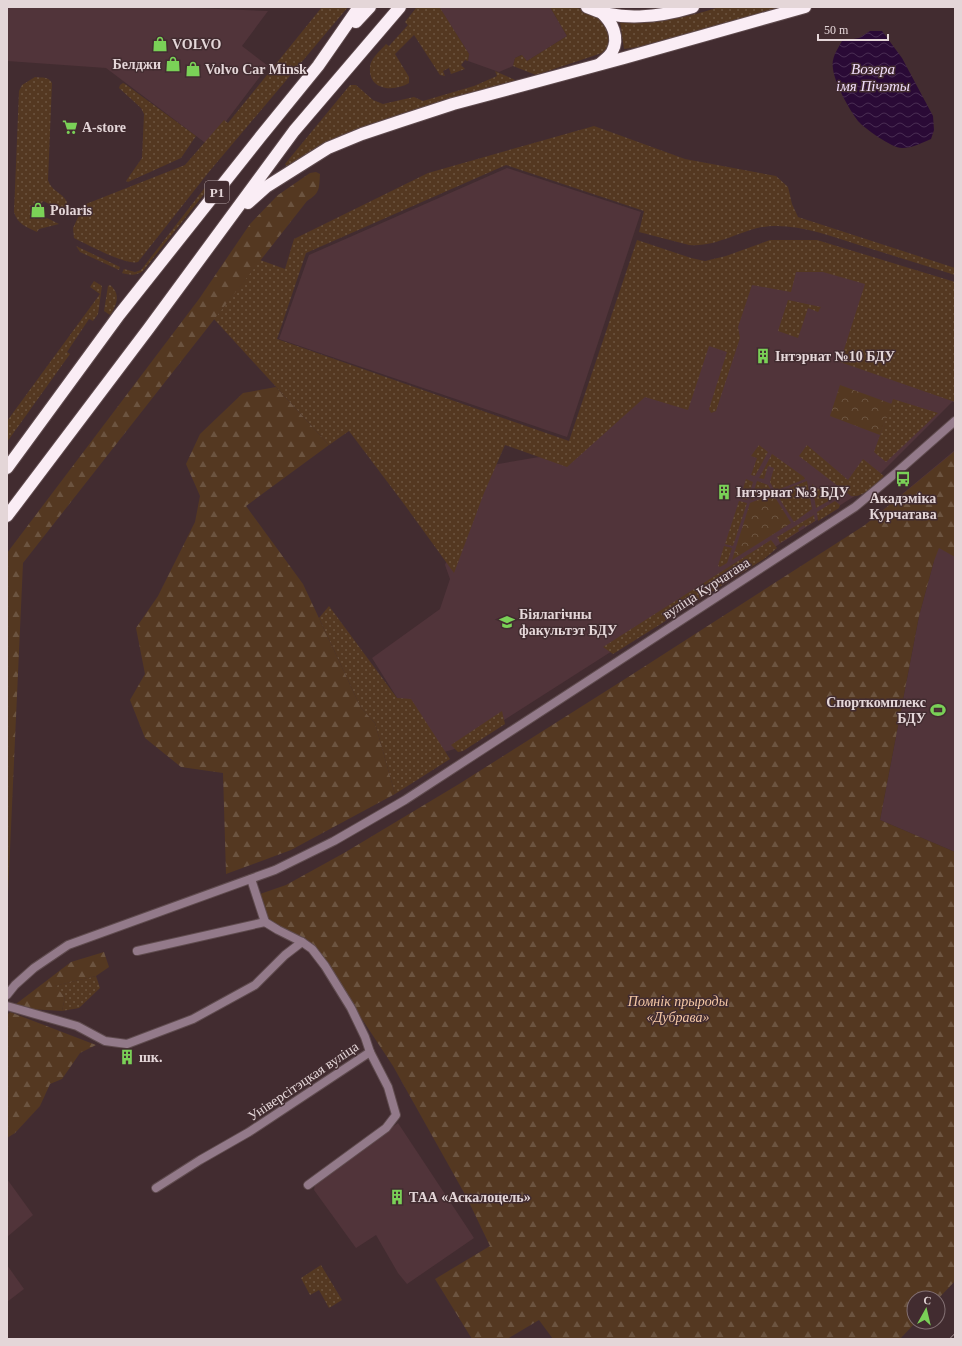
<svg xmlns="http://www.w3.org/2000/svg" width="962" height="1346" viewBox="0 0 962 1346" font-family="Georgia,serif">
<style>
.built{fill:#51343a}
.grass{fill:url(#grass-dots)}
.forest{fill:url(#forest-firs)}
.park{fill:url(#park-crowns)}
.water{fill:url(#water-waves)}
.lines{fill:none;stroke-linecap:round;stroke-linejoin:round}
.street-casing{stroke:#5f4b4e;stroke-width:10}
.highway-casing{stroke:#5f4b4e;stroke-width:14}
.street{stroke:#937a8a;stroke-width:8}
.highway{stroke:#faedf5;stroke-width:12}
.rail-casing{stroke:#a39295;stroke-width:4.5}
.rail{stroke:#422c30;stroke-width:3;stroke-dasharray:9;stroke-linecap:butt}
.labels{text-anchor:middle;stroke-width:3;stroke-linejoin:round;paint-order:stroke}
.shield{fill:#422c30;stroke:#b3a3a6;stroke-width:1}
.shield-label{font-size:13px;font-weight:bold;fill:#e4d6d8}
.poi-label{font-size:14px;font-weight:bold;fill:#e4d6d8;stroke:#422c30;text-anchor:start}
.street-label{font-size:14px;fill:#e4d6d8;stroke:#422c30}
.park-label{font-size:14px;font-style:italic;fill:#f4c7a5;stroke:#422c30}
.water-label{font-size:15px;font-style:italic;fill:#f0dcfa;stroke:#422c30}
</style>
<defs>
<pattern id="grass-dots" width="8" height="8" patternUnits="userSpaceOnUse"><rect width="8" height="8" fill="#543821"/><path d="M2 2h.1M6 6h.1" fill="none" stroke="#6c5440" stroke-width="1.8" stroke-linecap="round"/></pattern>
<pattern id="forest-firs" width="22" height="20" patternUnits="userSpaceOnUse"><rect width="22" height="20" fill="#543821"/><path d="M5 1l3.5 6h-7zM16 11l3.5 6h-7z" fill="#6c5440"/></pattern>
<pattern id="park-crowns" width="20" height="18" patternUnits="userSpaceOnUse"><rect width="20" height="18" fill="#543821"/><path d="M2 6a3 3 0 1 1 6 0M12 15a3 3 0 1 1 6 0" fill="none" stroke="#6c5440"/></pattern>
<pattern id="water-waves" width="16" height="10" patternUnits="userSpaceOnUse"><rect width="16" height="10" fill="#2a0a36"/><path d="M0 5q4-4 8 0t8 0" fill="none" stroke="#492d52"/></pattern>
</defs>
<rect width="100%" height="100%" fill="#422c30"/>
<g class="built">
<polygon points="7,7 169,7 268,11 242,46 268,66 208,145 106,68 7,61"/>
<polygon points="439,7 550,7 567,36 527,61 521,55 515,58 513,66 499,72 468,61 469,54"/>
<polygon points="507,168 641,212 567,437 279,339 309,255"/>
<polygon points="825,264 876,277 955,399 864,490 462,747 433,755 372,658 440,609 450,579 445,565 481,467 580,450 744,270"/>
<polygon points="955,450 955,852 880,820 919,616 934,561 865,525"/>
<polygon points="398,1123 474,1238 407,1284 398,1273 376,1235 356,1248 314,1190 315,1184"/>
<polygon points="7,1179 33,1215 7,1237"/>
<polygon points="7,1265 24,1289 7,1302"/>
</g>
<g class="grass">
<path d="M 322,7 L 348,7 L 208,173 L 138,262 C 127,266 86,244 74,238 L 73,228 L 83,207 L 86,204 L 185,165 L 224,120 L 228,123 Z"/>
<path d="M 419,7 L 440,8 L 469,54 L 468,61 L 465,60 L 461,65 L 465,69 L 451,74 L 449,68 L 443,71 L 445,76 L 440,75 L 414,35 L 395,54 L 409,77 L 409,83 C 394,92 368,91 370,67 C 370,59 381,50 386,44 L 389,46 L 408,25 L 405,22 L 416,8 Z"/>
<path d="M 550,7 C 557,7 572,5 578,8 C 593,14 609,22 609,40 C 609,46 607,49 602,53 L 536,75 L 513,66 L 515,58 L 522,55 L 527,61 L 567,36 Z"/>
<path d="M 719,7 L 784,7 L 638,47 L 624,49 L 620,22 C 654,24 686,18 719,7 Z"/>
<polygon points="495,71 515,80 511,83 411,111 338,137 287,167 285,164 350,85 356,85 373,100 383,104 414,97 423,101 474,86 497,76"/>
<path d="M 35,77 C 42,78 48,76 52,83 L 48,180 C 51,191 63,193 67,202 L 64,211 L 43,201 L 37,213 L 59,224 L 39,229 L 37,232 C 27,227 17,224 14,212 L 19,91 L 22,85 Z"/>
<polygon points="123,83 125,84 196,136 181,158 128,182 126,181 142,158 144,114 141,108 119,88 120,85"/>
<path d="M 594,126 L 685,159 L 776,176 L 788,187 L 792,204 L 798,217 L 955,268 L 955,275 C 923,265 891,255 859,245 C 831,236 802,225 772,226 C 744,227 718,248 689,245 L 639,232 L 644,211 L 506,165 L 306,253 L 277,339 L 569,441 L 637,240 L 691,258 L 705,261 L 726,256 L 770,240 L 817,240 L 955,282 L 955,402 L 840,362 L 865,284 L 823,272 L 796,272 L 791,292 L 752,285 L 738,327 L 740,338 L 716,411 L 711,413 L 709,409 L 727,352 L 709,346 L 688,410 L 645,397 L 567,467 L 505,445 L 484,493 L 454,573 L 404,504 L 349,431 L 329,445 L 214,319 L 260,260 L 285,269 L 294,239 L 428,173 Z"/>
<path d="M 210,181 L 213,183 L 143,271 C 136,276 130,275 122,273 L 124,269 L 135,272 L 141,270 Z"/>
<polygon points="76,246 120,267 119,270 80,252"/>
<polygon points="94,281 102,286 98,314 93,321 89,319 67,352 70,354 7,442 7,421 100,294 90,287"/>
<path d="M 110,285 C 120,293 118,304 110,315 L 104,311 L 108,286 Z"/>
<polygon points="788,300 821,307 818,312 808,308 798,338 778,331"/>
<polygon points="893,399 938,413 886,462 874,452"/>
<polygon points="759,445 768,452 755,476 751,475 757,458 751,456"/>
<path d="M 807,445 L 848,480 L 863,459 L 884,476 C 875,484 864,498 851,496 L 799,456 Z"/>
<polygon points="772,454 804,477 805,479 775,491 770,482 774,468 768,466 764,479 759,478"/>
<polygon points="746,479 753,482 747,500 740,498"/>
<polygon points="757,481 768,485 772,492 751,500"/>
<polygon points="807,481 812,509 794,522 776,493"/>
<polygon points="812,484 832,499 816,508"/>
<polygon points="739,501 747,503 733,546 725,544"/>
<polygon points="835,501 840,505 839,508 818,521 817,512"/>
<polygon points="814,515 815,521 805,527 804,525 798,529 799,531 780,543 777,537"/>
<polygon points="771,540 777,548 764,559 613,654 603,647"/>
<polygon points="724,546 732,548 727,563 720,567 718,566"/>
<polygon points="329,606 397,698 411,699 450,759 395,794 375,723 361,708 319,618"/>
<polygon points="502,711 505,724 463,751 458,752 451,745"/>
<polygon points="96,976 100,988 79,1008 62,1011 65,997 54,986"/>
<polygon points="321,1265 342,1300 329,1308 319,1290 310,1295 301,1278"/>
</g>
<g class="forest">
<path d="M 316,172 L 320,174 C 319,189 320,193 307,201 L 23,563 L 7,916 L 7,553 L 199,299 L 250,224 L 278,195 L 310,173 Z"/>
<polygon points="276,387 329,445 246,506 303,584 361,708 375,723 395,794 291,850 226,874 223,773 181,767 145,738 130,700 145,674 136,628 158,596 195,522 200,496 186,464 200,434 243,393"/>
<polygon points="955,451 955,557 939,548 934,561 919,616 880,820 955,852 955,1281 938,1299 914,1298 914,1322 916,1322 900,1339 553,1339 539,1320 507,1339 472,1339 435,1279 490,1246 467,1198 393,1066 317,951 267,920 260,894 286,885 344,853 459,784 625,679 865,525"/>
<polygon points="104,952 109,967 96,976 55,986 65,997 62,1011 29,1009 16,1004 71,962"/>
<polygon points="10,1012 96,1045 80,1053 62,1079 50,1084 40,1106 15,1133 7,1138 7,1015"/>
</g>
<g class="park">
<polygon points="840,385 892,404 880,435 830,416"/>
<polygon points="773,494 791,523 732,560 750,503"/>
</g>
<path class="water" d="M 870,31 L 882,31 L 902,58 L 933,116 L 934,130 L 931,139 C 922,143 912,148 902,148 C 892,148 865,129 858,121 C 849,109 835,84 833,69 C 831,58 837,50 842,41 L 859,38 Z"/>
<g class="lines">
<g class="street-casing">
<g id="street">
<polyline points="251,879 265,922 278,930 302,942 312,949 325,966 351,1008 365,1037 370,1052 388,1087 396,1115 386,1128 308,1185"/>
<polyline points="137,951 265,922"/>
<polyline points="7,995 15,985 34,968 68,945 275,870 334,841 405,800 855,507 897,472 955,421"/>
<polyline points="7,1006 77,1026 105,1041 127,1044 193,1019 255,985 285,955 302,942"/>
<polyline points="156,1188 200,1160 249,1132 370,1052"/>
</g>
</g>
<g class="highway-casing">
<g id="highway">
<path d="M 587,7 C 619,22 660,17 693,7"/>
<polyline points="356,22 370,7"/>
<path d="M 600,64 C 604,60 609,57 612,52 C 620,37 612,22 601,12"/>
<polyline points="248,203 266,187 328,148 362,134 401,121 453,104 624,58 805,7"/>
<polyline points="7,468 119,315 261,136 318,66 359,7"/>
<polyline points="7,516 149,328 294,131 400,7"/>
</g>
</g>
<use href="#street" class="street"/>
<use href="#highway" class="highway"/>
<g class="rail-casing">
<polyline id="rail" points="952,1339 955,1336"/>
</g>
<use href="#rail" class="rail"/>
</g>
<defs>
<g id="shop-bare" transform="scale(1.2)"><path d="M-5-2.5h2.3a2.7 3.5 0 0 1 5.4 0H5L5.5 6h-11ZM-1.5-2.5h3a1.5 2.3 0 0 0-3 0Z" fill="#7ad157" stroke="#422c30" stroke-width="2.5" paint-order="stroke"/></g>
<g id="supermarket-bare" transform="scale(1.2)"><path d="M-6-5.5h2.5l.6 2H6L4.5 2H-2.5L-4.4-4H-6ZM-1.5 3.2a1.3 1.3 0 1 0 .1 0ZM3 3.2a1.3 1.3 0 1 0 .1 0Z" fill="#7ad157" stroke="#422c30" stroke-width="2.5" paint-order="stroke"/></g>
<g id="building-bare" transform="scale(1.2)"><path d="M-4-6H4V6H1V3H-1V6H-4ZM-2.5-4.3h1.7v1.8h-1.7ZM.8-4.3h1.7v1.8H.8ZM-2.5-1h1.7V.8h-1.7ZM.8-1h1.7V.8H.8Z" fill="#7ad157" stroke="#422c30" stroke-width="2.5" paint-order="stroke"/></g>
<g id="bus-bare" transform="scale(1.2)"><path d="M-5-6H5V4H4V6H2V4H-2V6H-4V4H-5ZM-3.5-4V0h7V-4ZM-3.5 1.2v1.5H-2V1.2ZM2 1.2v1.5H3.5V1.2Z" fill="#7ad157" stroke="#422c30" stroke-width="2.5" paint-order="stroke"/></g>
<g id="university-bare" transform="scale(1.2)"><path d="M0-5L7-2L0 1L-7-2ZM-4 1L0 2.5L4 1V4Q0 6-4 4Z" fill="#7ad157" stroke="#422c30" stroke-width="2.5" paint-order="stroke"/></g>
<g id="stadium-bare" transform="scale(1.2)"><path d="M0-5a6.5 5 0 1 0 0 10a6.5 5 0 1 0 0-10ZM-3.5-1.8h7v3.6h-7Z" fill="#7ad157" stroke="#422c30" stroke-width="2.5" paint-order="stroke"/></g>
</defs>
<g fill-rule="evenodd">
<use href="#shop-bare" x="160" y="44"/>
<use href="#shop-bare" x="173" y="64"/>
<use href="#shop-bare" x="193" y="69"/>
<use href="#supermarket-bare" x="70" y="127"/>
<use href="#shop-bare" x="38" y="210"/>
<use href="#building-bare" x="763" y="356"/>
<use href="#bus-bare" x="903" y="479"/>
<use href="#building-bare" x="724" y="492"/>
<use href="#university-bare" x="507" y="622"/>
<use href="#stadium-bare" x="938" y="710"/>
<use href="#building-bare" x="127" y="1057"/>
<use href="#building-bare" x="397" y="1197"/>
</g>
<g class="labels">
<rect class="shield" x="205" y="181" width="24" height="22" rx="3"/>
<g class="shield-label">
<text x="217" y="197">Р1</text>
</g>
<g class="poi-label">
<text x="172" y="49">VOLVO</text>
<text x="161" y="69" text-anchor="end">Белджи</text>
<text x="205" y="74">Volvo Car Minsk</text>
<text x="82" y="132">А-store</text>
<text x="50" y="215">Polaris</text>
<text x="775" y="361">Інтэрнат №10 БДУ</text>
<text x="736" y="497">Інтэрнат №3 БДУ</text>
<text x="903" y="503" text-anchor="middle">Акадэміка<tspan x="903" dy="16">Курчатава</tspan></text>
<text x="519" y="619">Біялагічны<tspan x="519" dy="16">факультэт БДУ</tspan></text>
<text x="926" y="707" text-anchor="end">Спорткомплекс<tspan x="926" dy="16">БДУ</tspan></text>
<text x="139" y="1062">шк.</text>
<text x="409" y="1202">ТАА «Аскалоцель»</text>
</g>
<g class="street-label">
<text transform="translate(706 588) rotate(-33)" y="5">вуліца Курчатава</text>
<text transform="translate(303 1081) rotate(-34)" y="5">Універсітэцкая вуліца</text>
</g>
<g class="park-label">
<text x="678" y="1006">Помнік прыроды<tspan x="678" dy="16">«Дубрава»</tspan></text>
</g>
<g class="water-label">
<text x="873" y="74">Возера<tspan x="873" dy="17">імя Пічэты</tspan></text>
</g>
</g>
<rect width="962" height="1346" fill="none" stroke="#e4d6d8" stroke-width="16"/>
<g transform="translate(926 1310) rotate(8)"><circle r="19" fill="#422c30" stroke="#837073"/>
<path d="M0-3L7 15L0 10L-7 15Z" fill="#7ad157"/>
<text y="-6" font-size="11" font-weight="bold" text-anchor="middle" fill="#e4d6d8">С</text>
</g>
<path d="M818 34v6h70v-6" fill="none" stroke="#e4d6d8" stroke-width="2"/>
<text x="824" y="34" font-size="12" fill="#e4d6d8" stroke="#422c30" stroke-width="3" paint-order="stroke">50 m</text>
</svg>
